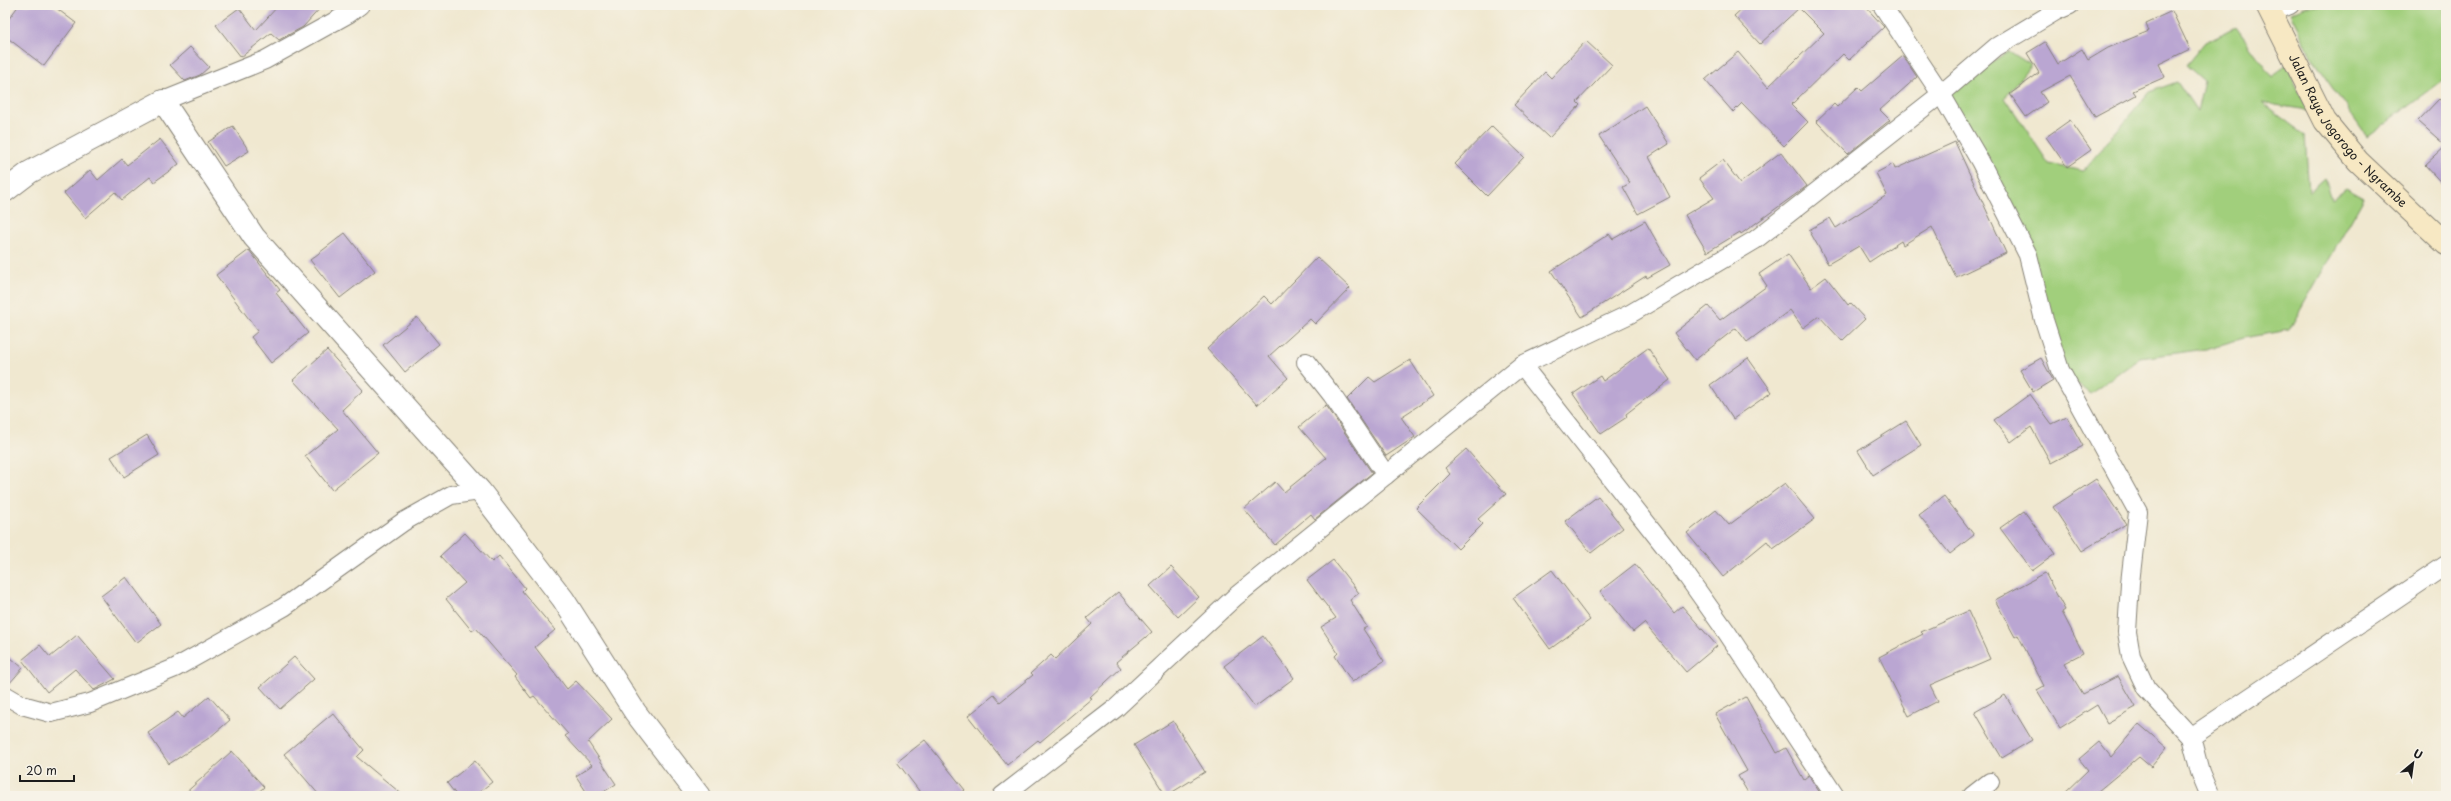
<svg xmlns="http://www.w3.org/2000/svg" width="2451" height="801" viewBox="0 0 2451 801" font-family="'Playpen Sans',sans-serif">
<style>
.green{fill:#a1cf7c;stroke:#5e764c}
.building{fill:#baa6d2}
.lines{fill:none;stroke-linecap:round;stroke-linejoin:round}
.minor-casing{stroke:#868276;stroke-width:20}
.tertiary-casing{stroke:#868276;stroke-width:24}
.secondary-casing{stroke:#868276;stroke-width:24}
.minor{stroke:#fff;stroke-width:18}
.tertiary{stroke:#fff;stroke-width:22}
.secondary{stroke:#f7e8c3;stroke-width:22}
.labels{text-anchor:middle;stroke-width:4;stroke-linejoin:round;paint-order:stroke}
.street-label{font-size:12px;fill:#1c1c1c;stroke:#f7f3e8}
</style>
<rect width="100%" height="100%" fill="#f7f3e8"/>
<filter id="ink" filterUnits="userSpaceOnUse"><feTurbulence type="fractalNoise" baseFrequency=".025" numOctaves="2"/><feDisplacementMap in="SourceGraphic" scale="8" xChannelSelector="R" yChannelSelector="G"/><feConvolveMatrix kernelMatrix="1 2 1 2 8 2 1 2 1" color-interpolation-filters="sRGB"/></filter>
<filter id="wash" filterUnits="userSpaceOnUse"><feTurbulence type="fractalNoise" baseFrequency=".012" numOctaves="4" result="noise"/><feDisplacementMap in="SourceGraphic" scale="16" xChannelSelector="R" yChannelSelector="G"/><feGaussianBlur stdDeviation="0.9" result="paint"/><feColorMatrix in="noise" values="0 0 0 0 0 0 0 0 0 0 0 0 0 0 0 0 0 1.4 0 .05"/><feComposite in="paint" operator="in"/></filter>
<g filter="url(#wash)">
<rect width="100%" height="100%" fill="#f0e8d0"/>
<g class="green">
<polygon points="2309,5 2446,5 2446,78 2367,137 2317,66 2290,13"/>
<polygon points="2236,27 2273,78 2286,64 2308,110 2262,103 2305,135 2309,192 2325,178 2332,199 2346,188 2364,198 2289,330 2244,338 2206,349 2140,358 2090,394 2060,370 2028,255 1941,94 2009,51 2031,65 2005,98 2049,164 2083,171 2149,92 2177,82 2197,112 2204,81 2186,65 2205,42"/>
</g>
<g id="blocks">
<g class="building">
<polygon points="19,5 52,5 76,23 44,66 5,36 5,24"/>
<polygon points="279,5 323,5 303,27 279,40 271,33 241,57 216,25 239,8 256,30"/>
<polygon points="1746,5 1864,5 1884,27 1849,60 1843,54 1791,105 1808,122 1784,146 1742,103 1733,112 1705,80 1738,52 1768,87 1824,33 1799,8 1760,44 1734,16"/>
<polygon points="2172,11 2190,49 2159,64 2165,77 2133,91 2136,95 2095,117 2070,76 2040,92 2047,102 2026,117 2010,94 2039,73 2027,53 2045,42 2058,64 2082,49 2088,60 2108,48 2149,31 2146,23"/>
<polygon points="1586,41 1612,65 1577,102 1580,105 1549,138 1514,105 1545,72 1551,78"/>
<polygon points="190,47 209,67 200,75 185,81 170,65"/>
<polygon points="1903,56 1917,77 1880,110 1890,120 1848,154 1816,121 1834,104 1837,107 1858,87 1862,91"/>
<polygon points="2439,99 2446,105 2446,188 2425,165 2446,146 2418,121"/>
<polygon points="1645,106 1669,144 1649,157 1670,197 1638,214 1623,187 1630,183 1599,136"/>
<polygon points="2070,120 2091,150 2067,167 2046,137"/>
<polygon points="233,126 249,151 224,166 208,142"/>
<polygon points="1492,126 1524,157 1487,196 1455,164"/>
<polygon points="160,139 179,164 154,182 150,177 122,200 115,192 85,218 64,193 90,170 98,180 122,159 127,165"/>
<polygon points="1955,142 2006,253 1956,277 1932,227 1903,245 1901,241 1869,262 1859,246 1828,264 1809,230 1830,218 1836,228 1887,195 1876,173 1893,164 1895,169"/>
<polygon points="1781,152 1807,186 1741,234 1740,232 1707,252 1685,215 1714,198 1699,178 1723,160 1740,183"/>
<polygon points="1645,221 1670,265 1647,278 1646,276 1582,317 1551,271 1609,234 1613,239"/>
<polygon points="345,233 375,271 340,298 310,260"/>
<polygon points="249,250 280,290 276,293 308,333 271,363 251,337 258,331 216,275"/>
<polygon points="1788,254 1811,288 1826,277 1848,305 1850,303 1865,319 1842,341 1819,316 1803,328 1790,310 1747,342 1736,328 1695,360 1674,333 1708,306 1720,320 1767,286 1759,274"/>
<polygon points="1317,257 1350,288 1315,324 1310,319 1269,356 1288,378 1257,405 1207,349 1264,296 1272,304"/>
<polygon points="417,317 439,344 405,372 383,345"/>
<polygon points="1648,348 1670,380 1626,414 1627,417 1601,434 1573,394 1600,376 1603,381"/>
<polygon points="327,350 363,390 342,410 378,453 332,490 305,456 338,429 293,380"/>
<polygon points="1748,358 1772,392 1733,419 1710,385"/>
<polygon points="2041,358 2053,380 2033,392 2020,370"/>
<polygon points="1410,360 1433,396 1401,417 1415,437 1386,456 1347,399 1369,377 1375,382"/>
<polygon points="2030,394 2052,424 2067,417 2083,446 2051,463 2031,427 2011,442 1994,420"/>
<polygon points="1326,405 1372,473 1315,519 1311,514 1275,545 1244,509 1275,482 1284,492 1326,458 1299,427"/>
<polygon points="1906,421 1921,445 1873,475 1858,451"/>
<polygon points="147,435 159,455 124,477 111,457"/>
<polygon points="1466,449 1506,494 1478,519 1483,524 1458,549 1416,508 1450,474 1445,468"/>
<polygon points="2096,479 2126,524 2082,551 2053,507"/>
<polygon points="1785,483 1815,519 1773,549 1767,541 1723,577 1687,533 1716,510 1729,525"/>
<polygon points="1598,496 1623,528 1591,553 1565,521"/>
<polygon points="1944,496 1974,535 1950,554 1919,515"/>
<polygon points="2024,511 2055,554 2032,571 2000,528"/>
<polygon points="465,533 492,562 499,556 525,588 522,591 555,630 535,647 567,689 576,681 612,719 588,742 616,784 597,796 589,796 576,776 592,765 565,736 568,734 534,696 531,698 515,677 517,675 476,628 472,631 446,599 465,583 440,556"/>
<polygon points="1333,560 1359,593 1350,600 1367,627 1363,629 1384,661 1352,682 1335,656 1338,653 1321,627 1336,618 1307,580"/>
<polygon points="1635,564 1674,613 1682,606 1717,646 1686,672 1644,623 1633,632 1600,591"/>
<polygon points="1171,567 1199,597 1178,617 1150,586"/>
<polygon points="1552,570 1590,620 1550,649 1513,598"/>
<polygon points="2045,573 2065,610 2062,612 2083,653 2064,663 2083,694 2118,676 2136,707 2107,723 2097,705 2060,728 2037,690 2044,686 2018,635 2015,637 1995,600"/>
<polygon points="126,577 161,624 136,643 101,596"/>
<polygon points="1118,592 1152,632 1116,662 1121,668 1090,697 1092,698 1040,742 1038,740 1007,765 968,716 994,695 1000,702 1033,675 1031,673 1051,655 1055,659 1092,624 1087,618"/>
<polygon points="1968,611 1990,659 1930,685 1938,701 1909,716 1879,657 1923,634 1921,632"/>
<polygon points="77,635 115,679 94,690 75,669 47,692 22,660 40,645 50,657"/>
<polygon points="1263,636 1294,678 1255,707 1224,666"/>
<polygon points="5,653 23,668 8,685 5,685"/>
<polygon points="294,657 314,679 280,709 260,687"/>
<polygon points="2005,695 2032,740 2002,758 1975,712"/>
<polygon points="209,696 230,720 209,738 169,764 148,733 178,712 183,718"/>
<polygon points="1746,697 1777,753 1786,748 1804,780 1809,776 1822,796 1750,796 1738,776 1747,771 1715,714"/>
<polygon points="333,713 364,750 357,757 404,796 320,796 284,754"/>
<polygon points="1173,721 1205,772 1166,796 1134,745"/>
<polygon points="2139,724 2167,748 2151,767 2139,757 2092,796 2061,796 2088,770 2079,759 2099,742 2111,757"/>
<polygon points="925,740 965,790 958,796 923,796 897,762"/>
<polygon points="232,751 264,787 254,796 182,796"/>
<polygon points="475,761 492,782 474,796 457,796 447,783"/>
</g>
</g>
</g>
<g filter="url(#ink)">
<use href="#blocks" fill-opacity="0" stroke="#868276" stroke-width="1"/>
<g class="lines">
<g class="minor-casing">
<g id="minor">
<polyline points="1882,5 1941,94 1980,161 2028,255 2044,320 2060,370 2138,512 2130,583 2127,632 2131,656 2146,688 2191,737 2200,772 2210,796"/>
<polyline points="2270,13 2290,5"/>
<polyline points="163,101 265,60 348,14 360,5"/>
<polyline points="1306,362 1332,395 1386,475"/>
<polyline points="1522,365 1677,562 1728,634 1835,796"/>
<polyline points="5,695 22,705 51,713 90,703 175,668 284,607 403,522 451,495 480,491"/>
<polyline points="2191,737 2446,565"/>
<polyline points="1002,796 1116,708 1235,597 1522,365 1630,314 1755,240 1941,94 1996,47 2056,11 2070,5"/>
<polyline points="1972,796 1990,782"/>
</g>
</g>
<g class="tertiary-casing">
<polyline id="tertiary" points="5,191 30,172 163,101 254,237 480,491 563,599 635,712 699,796"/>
</g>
<g class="secondary-casing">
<g id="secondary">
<path id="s1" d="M 2267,5 L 2325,121 L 2358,161 L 2446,244"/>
</g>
</g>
<use href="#minor" class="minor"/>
<use href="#tertiary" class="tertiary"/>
<use href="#secondary" class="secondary"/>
</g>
</g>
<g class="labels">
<g class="street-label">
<text dy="4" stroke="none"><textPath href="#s1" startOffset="151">Jalan Raya Jogorogo - Ngrambe</textPath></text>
</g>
</g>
<rect width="2451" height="801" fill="none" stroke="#f7f3e8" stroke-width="20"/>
<g transform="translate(2413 763) rotate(29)" stroke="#f7f3e8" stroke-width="3" paint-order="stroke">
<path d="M0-3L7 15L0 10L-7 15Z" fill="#1c1c1c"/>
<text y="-6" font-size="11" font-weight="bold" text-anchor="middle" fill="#1c1c1c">U</text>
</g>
<path d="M20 775v6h54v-6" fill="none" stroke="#1c1c1c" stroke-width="2"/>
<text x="26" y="775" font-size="12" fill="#1c1c1c" stroke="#f7f3e8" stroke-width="3" paint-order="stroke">20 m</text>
</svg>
